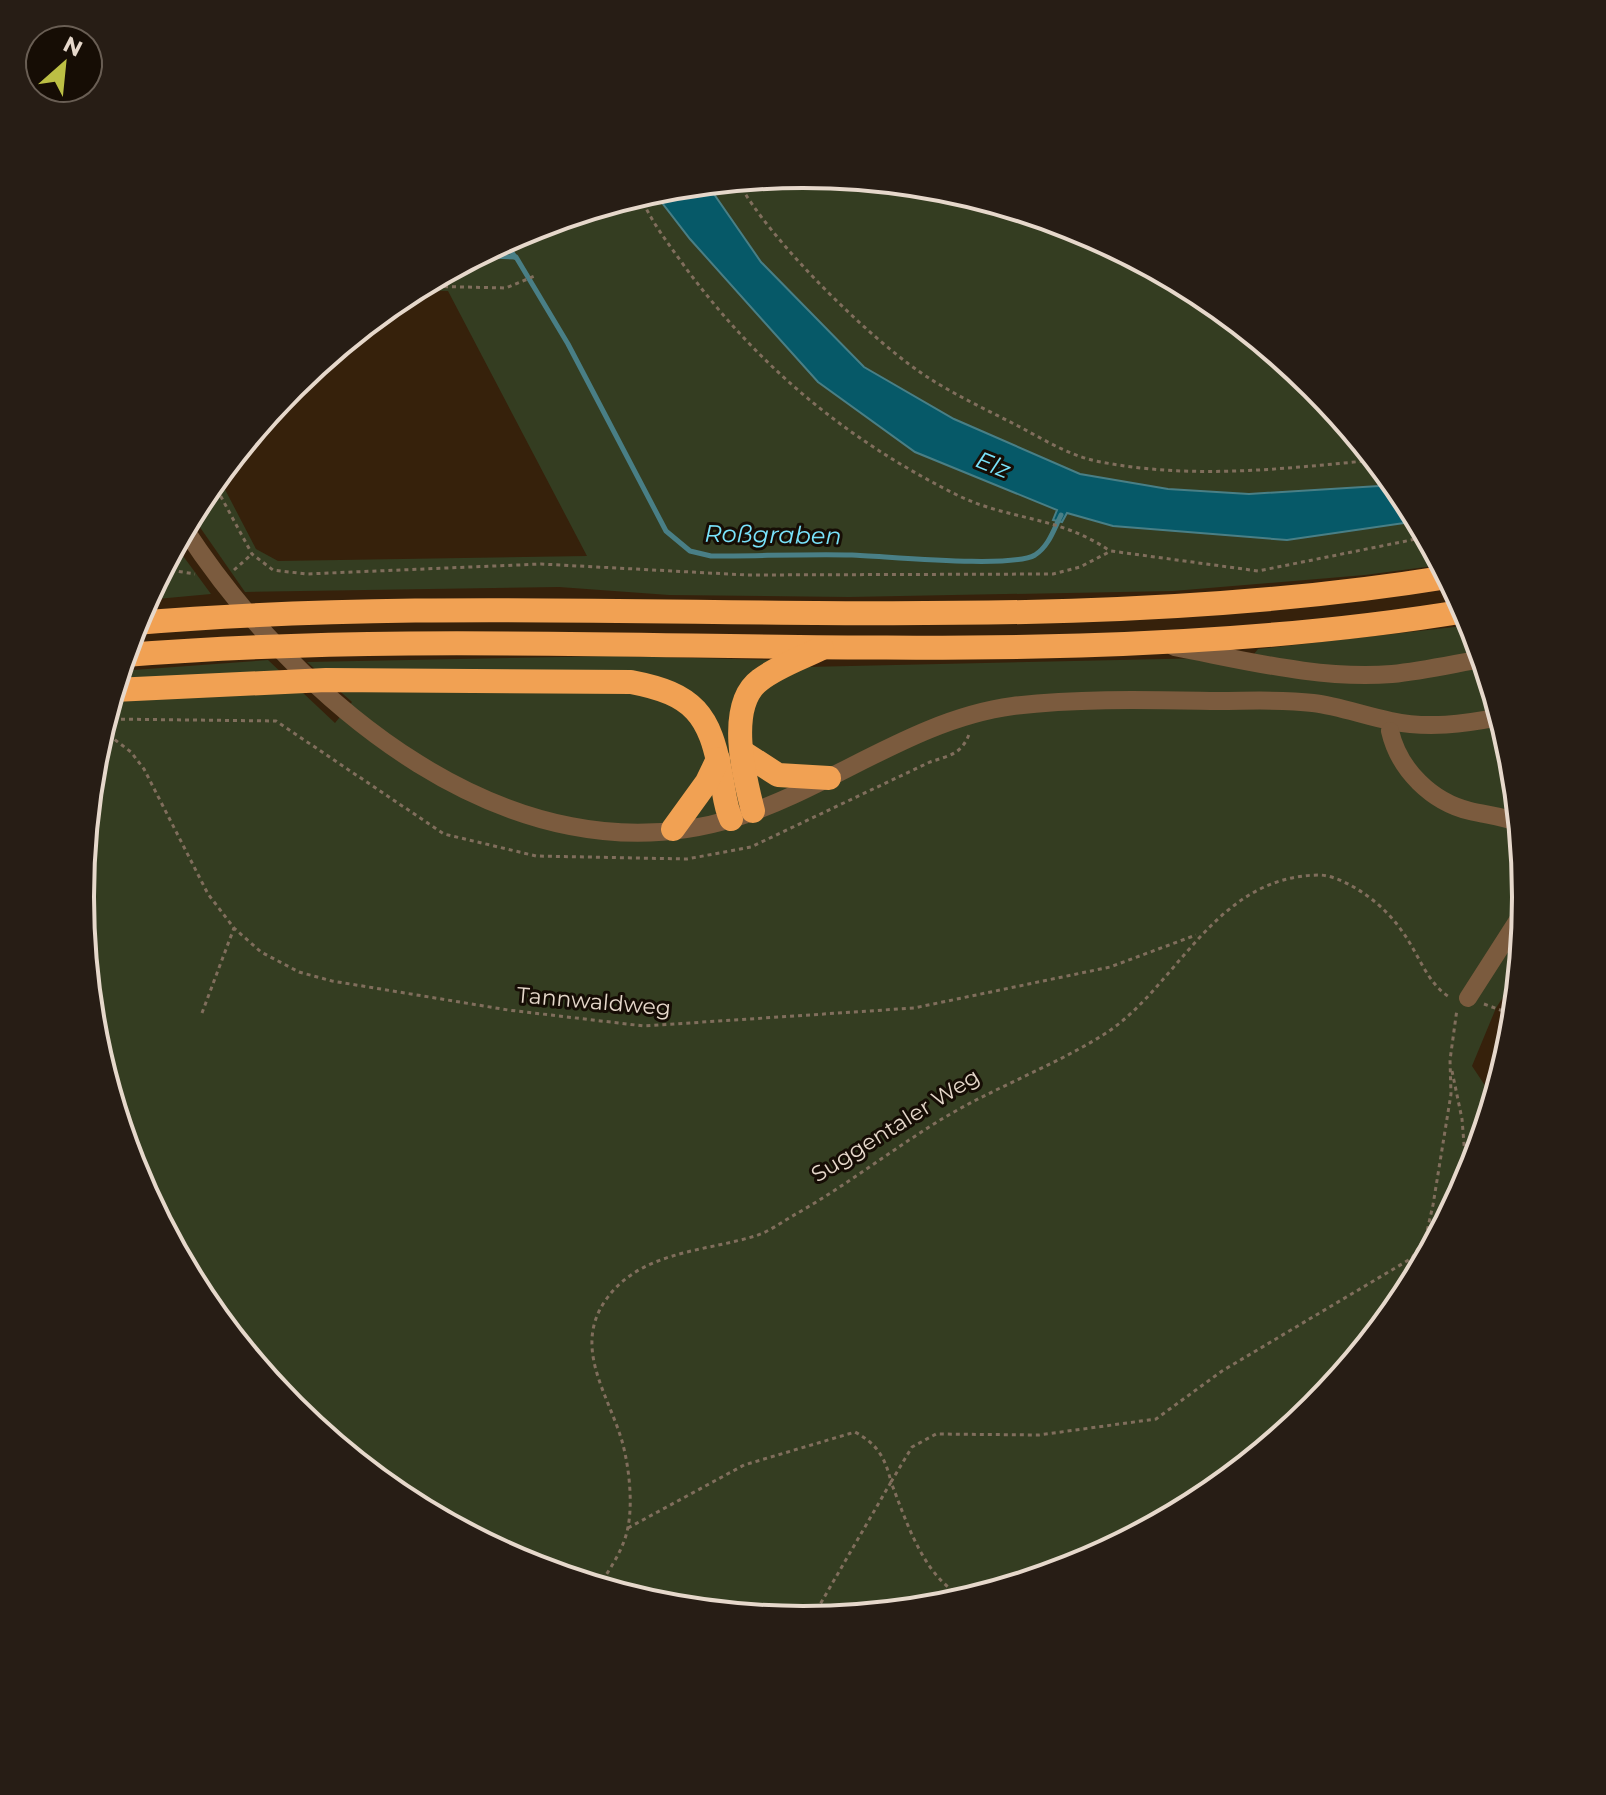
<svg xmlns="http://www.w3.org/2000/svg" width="1606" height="1795" viewBox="0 0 1606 1795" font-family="Montserrat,sans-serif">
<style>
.green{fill:#343d21}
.water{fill:#065968;stroke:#497f86;stroke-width:2}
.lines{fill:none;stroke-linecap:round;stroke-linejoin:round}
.stream{stroke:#497f86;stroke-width:5}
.building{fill:#694c49;stroke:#7c625d;stroke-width:2}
.path{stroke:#806e5c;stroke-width:3;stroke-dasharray:4 4;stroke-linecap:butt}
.minor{stroke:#7b5b3e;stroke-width:18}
.highway{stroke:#f1a153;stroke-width:24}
.labels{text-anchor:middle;stroke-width:6;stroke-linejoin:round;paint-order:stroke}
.street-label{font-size:22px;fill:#e6d8cb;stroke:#160d05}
.water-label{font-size:24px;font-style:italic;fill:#79e3fb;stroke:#160d05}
.rim{fill:none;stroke:#e6d8cb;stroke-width:4}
</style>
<rect width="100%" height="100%" fill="#36210b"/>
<g class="green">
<polygon points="803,175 944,188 1080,230 1205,297 1315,387 1395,485 1249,494 1168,489 1080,474 954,419 864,367 761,262 707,184"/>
<polygon points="653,191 690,239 915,452 1058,510 1054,519 1066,513 1113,526 1287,540 1418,521 1441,565 1365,575 1173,591 849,597 669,595 559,587 245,592 197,523 183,531 202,495 218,476 256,549 278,561 587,556 448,291 414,290 492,248 502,247 500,244 527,229"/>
<polygon points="175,545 211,594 146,600"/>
<polygon points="1472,625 1512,757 1526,898 1518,974 1496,1008 1472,1066 1494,1099 1471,1175 1404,1300 1314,1409 1204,1499 1079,1566 944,1607 803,1620 662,1607 526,1565 401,1498 291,1408 202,1299 135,1174 94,1038 80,897 94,756 120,671 268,660 335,723 352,702 307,662 615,656 770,660 806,667 1210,658 1247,663 1258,649"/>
</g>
<polygon class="water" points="707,184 761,262 864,367 954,419 1080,474 1168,489 1249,494 1395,485 1418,521 1287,540 1113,526 1067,513 1062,522 1053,520 1057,510 915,452 818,382 690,239 653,191"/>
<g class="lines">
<g class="stream">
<polyline points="504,241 515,257"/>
<path d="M 466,262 L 488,256 L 516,257 L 568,344 L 666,531 L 690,551 L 711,556 C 758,556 805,554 852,555 C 885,556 1011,569 1035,555 C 1049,546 1054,529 1061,515"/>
</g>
</g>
<polygon class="building" points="1515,1008 1512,1035 1511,1035 1505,1010"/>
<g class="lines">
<g class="path">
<path d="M 738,181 C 767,238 876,346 932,380 C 959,397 989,411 1018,426 C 1043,439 1068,455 1096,461 C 1189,480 1281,469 1375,460"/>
<path d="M 640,195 C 651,222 668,243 685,267 C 759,367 845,439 957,495 C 1007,520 1060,516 1110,551"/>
<polyline points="420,286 506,288 537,275"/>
<polyline points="213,482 252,554 273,570 306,574 541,564 747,575 1053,574 1080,567 1111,551 1258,571 1426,537"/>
<polyline points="163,569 195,574"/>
<polyline points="234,570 252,554"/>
<path d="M 105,719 L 276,721 L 444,834 L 536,856 L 687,859 L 751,847 L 930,762 C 951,755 962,754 970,732"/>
<polyline points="102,730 131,752 144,769 208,894 234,928 261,952 299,972 332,981 508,1010 644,1026 914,1008 1110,967 1196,935"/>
<polyline points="1484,1004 1514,1015"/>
<polyline points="202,1013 234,928"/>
<polyline points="1452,1071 1462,1119 1467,1182"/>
<path d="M 628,1528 L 744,1465 L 855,1432 C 877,1444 885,1457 891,1482 L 811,1620"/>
<path d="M 598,1587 C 610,1569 624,1549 628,1527 C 633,1502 629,1466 622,1441 C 608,1394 573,1348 605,1301 C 639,1251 703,1252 755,1236 C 769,1232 783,1221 796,1214 C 845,1186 889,1152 937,1122 C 990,1089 1050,1068 1103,1035 C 1177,989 1213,876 1319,875 C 1329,875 1341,880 1350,885 C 1372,897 1390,913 1404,934 C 1419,955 1428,985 1451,998"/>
<path d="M 968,1599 C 925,1582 907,1523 891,1482 L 912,1447 L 936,1434 L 1039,1435 L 1156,1419 L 1222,1371 L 1412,1258 L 1426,1236 L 1433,1205 L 1451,1094 L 1450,1060 L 1457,1009"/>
</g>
<g class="minor">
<path d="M 184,528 C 297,701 512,887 735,818 C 830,788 914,719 1013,706 C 1080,698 1150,700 1218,701 C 1249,701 1282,699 1313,703 C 1339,706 1365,716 1391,721 C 1428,729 1464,724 1500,717"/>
<path d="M 1174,647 C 1244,660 1320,680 1392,674 C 1422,671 1453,664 1482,659"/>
<path d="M 1390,731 C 1399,770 1432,802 1470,811 C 1486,815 1503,816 1519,823"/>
<polyline points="1468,998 1525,909"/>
</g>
<g class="highway">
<path d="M 135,623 C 572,586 1012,648 1448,577"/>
<path d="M 125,655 C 571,619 1023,684 1466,611"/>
<path d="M 114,690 L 326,680 L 631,682 C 694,694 710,714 721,776 C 724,790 725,807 731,819"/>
<polyline points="744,753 778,775 829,778"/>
<path d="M 753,811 C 744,776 726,705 760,680 C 778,666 802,658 822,648"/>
<polyline points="673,829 707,782 718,759"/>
</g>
</g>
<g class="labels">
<g class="street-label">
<text transform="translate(594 1001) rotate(5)" y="8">Tannwaldweg</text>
<text transform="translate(895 1125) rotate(-32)" y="8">Suggentaler Weg</text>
</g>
<g class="water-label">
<text transform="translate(993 465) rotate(22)" y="8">Elz</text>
<text transform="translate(773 535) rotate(1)" y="8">Roßgraben</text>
</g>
</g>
<path d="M0 0H1606V1795H0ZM94 897a709 709 0 1 1 1418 0a709 709 0 1 1-1418 0Z" fill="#271d15" fill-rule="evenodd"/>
<path class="rim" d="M94 897a709 709 0 1 1 1418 0a709 709 0 1 1-1418 0Z"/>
<g transform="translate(64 64) rotate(27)"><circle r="38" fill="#160d05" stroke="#695e54" stroke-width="2"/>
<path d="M0-6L14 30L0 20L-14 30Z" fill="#bcbf44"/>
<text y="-12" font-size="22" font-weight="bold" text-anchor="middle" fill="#e6d8cb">N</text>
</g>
</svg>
